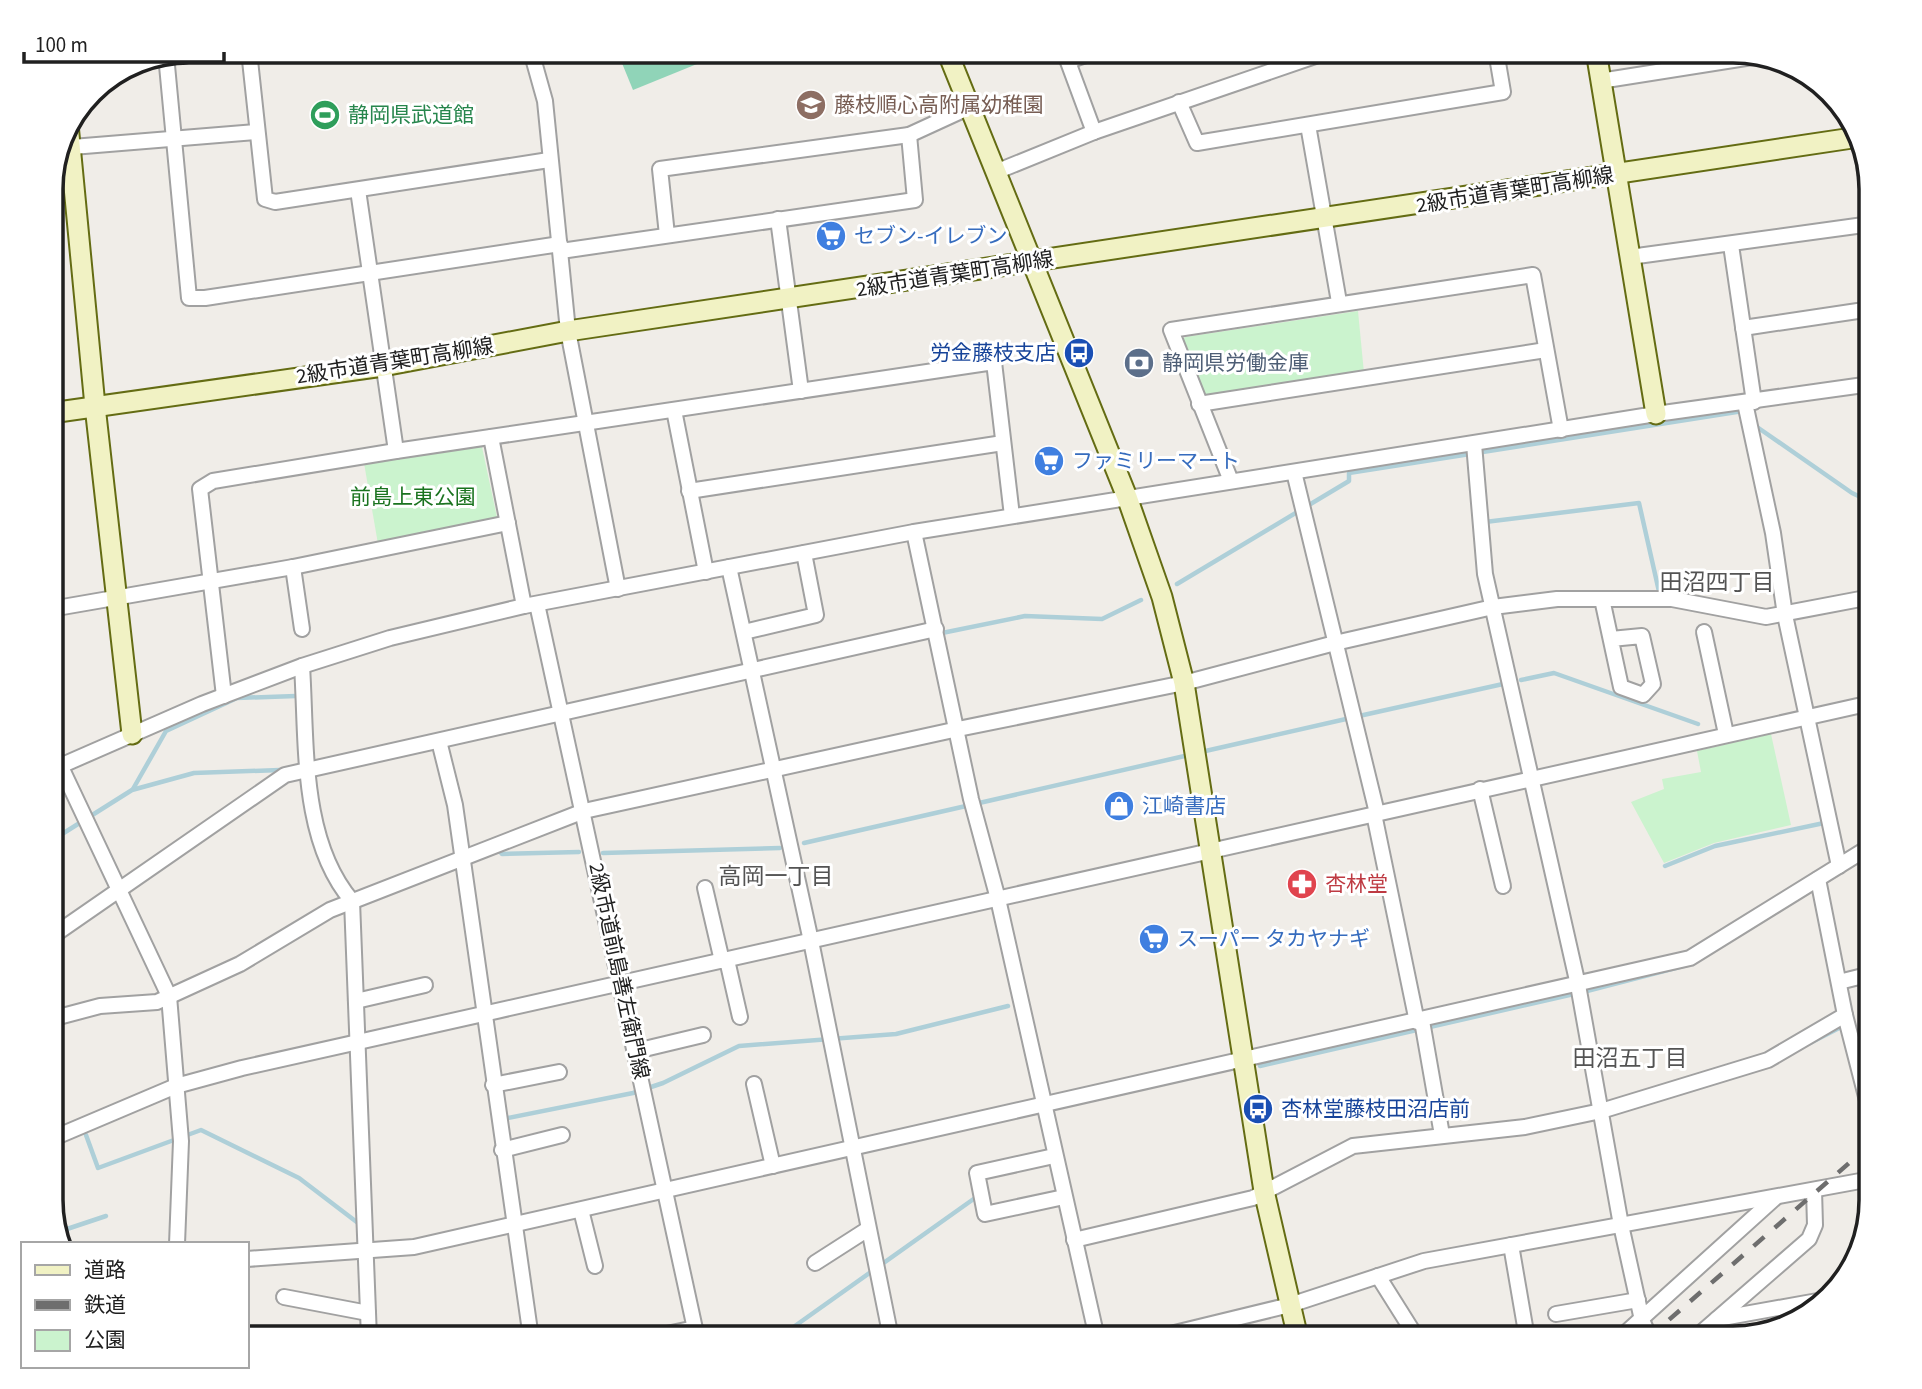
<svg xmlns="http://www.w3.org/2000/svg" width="1922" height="1389" viewBox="0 0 1922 1389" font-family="'Source Sans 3','Noto Sans JP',sans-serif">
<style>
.park{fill:#cbf3ce}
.pitch{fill:#90d4b8}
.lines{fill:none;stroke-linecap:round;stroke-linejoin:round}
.stream{stroke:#aecfd8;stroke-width:4.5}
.street-casing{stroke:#a1a1a1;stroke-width:18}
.secondary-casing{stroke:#646c13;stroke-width:23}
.street{stroke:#fff;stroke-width:14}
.secondary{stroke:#f1f2c4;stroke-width:19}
.rail{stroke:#6e6e6e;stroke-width:4.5;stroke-dasharray:14 14;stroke-linecap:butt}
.labels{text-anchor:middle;stroke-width:6;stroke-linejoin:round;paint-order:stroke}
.education-label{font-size:21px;fill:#785e54;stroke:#fff;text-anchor:start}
.leisure-label{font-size:21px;fill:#27864d;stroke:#fff;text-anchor:start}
.street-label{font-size:21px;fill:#202020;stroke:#fff}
.shop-label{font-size:21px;fill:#366cbe;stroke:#fff;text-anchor:start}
.transit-label{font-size:21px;fill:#164399;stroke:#fff;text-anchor:end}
.service-label{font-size:21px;fill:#4e5e75;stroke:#fff;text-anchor:start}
.park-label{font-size:21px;fill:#1a731f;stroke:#fff}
.health-label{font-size:21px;fill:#be3a42;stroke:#fff;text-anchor:start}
.neighbourhood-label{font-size:23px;fill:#535353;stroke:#fff}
.rim{fill:none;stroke:#202020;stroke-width:3.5}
</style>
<rect width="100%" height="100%" fill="#f0ede8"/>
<g class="park">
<polygon points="1358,311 1364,373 1202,396 1180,344 1185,337"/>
<polygon points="482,447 498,522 378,544 364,463"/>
<polygon points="1771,734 1791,825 1714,843 1664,863 1631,802 1664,789 1662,779 1701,772 1697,751"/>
</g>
<polygon class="pitch" points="617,51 729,51 633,90"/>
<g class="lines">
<g class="stream">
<polyline points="1757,427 1852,493 1871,502"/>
<polyline points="1485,522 1639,503 1660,596"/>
<polyline points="1177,584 1349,481 1349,473 1743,411"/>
<polyline points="942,633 1025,616 1102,619 1141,600"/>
<polyline points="1521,680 1554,673 1698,724"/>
<polyline points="1359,716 1503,684"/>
<polyline points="1201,752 1346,719"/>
<polyline points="133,789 166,731 237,698 296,696"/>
<polyline points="51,841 132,790 194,773 280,770"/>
<polyline points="804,843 1189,755"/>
<polyline points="496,847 502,854 579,852"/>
<polyline points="603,853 780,848"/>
<polyline points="1665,866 1715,846 1824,823"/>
<polyline points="1810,1043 1841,1027 1840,1022"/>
<polyline points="1260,1066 1587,991 1691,964"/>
<polyline points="503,1119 633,1093 663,1083 739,1046 896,1034 1008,1006"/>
<polyline points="86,1135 98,1168 201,1130 299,1178 358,1223"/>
<polyline points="58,1232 106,1216"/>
<polyline points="778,1338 975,1198"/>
</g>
<g class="street-casing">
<g id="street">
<polyline points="249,51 265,199 275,202 549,160"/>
<polyline points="531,51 545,101 568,331 618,589"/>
<polyline points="1064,51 1094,132"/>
<polyline points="166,55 189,298 205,298 560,244"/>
<polyline points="1068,61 1098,51"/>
<polyline points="1600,81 1752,57"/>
<polyline points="1179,102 1197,143 1503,92 1496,51"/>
<polyline points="1308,125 1339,302"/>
<polyline points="60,148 256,132"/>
<polyline points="1863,155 1871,224"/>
<polyline points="998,171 1094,132 1330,51"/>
<polyline points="358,190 396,451"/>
<polyline points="778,219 801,391"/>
<polyline points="667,235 660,169 909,135 970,107"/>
<polyline points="1731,245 1754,402"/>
<polyline points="561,251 915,200 909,135"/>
<polyline points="1630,257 1871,224"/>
<polyline points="1743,328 1871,309"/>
<polyline points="1745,403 1773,533 1785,615 1839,866"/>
<polyline points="1199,404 1546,350"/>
<polyline points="674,410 706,572"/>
<polyline points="491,437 524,606"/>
<polyline points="1474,444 1485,574 1578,985 1621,1225 1642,1320 1650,1338"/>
<polyline points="1294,472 1377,813"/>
<polyline points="1231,481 1171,330 1533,275 1561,430"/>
<polyline points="689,491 1003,443"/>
<polyline points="914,532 971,799 998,899 1097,1338"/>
<polyline points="293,567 302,629"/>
<polyline points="729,567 811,941 891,1338"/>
<polyline points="1602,599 1621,687 1643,695 1653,684 1642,636 1611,639"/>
<polyline points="537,604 697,1338"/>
<polyline points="51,609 293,567 508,523"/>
<polyline points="744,632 816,615 804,553"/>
<polyline points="1704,632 1726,734"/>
<path d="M 302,666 C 307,742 300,840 352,901 L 369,1338"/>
<polyline points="224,696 200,489 213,481 396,451 994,362 1012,516"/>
<polyline points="439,741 455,805 531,1338"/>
<polyline points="61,767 169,996 181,1141 177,1244"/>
<polyline points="51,770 202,704 302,666 390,638 524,606 914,532 1656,414 1871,384"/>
<polyline points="1480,789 1503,886"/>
<polyline points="1374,814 1417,1022"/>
<polyline points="1818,879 1845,1015 1871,1116"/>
<polyline points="705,888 722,961"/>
<polyline points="51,937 285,775 936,629"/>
<polyline points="727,960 740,1017"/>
<polyline points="1839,982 1871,974"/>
<polyline points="356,1001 425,985"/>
<polyline points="51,1019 100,1006 157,1002 240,964 330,910 584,811 958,729 1184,683 1335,643 1493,607 1557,599 1672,599 1766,617 1871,597"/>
<polyline points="1422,1021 1442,1135"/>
<polyline points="636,1051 703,1035"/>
<polyline points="754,1084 773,1166"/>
<polyline points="493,1085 559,1072"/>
<polyline points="51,1139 176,1086 242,1068 1871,703"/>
<polyline points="502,1150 562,1135"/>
<polyline points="1054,1156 977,1173 985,1214 1064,1197"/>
<polyline points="581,1210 595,1266"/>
<polyline points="1074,1240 1253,1198 1353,1146 1525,1127 1601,1111 1768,1060 1845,1015"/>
<polyline points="1511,1245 1527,1338"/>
<polyline points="247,1259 414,1247 1690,958 1871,846"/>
<polyline points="815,1263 868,1229"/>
<polyline points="1378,1276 1417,1338"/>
<polyline points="284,1297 368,1313"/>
<polyline points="1556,1314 1638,1300"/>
<polyline points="1717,1319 1823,1300"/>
<polyline points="648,1338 695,1328"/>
<polyline points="1154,1338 1290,1305 1424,1261 1871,1179"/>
<polyline points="1620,1338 1775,1198"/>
<polyline points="1695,1338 1809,1239 1815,1225 1814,1190"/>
</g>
</g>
<g class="secondary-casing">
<g id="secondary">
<polyline points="947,51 1127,497 1162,597 1184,683 1264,1191 1298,1338"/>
<polyline points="1596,51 1656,414"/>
<polyline points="68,124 95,406 132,734"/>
<polyline points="51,413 383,366 568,331 1859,137"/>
</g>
</g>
<use href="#street" class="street"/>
<use href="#secondary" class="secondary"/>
<polyline class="rail" points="1648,1338 1871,1144"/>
</g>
<defs>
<g id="school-disc" transform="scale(1.575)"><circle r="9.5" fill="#8d6e63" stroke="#fff"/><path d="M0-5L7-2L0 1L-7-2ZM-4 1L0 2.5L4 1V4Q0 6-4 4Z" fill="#fff"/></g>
<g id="stadium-disc" transform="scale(1.575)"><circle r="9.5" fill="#2e9e5b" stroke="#fff"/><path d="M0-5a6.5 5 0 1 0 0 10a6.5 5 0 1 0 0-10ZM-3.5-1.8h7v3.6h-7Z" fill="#fff"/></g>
<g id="supermarket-disc" transform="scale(1.575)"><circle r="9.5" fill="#3f7fe0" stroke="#fff"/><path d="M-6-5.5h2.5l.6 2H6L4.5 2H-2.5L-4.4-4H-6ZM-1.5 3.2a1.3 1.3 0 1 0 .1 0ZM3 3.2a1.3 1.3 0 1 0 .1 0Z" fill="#fff"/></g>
<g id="bus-disc" transform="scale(1.575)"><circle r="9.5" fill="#1a4fb4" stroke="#fff"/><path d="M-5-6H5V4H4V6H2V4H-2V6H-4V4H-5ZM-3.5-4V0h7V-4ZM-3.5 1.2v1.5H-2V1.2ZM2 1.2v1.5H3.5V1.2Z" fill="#fff"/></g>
<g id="bank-disc" transform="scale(1.575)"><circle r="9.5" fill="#5c6f8a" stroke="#fff"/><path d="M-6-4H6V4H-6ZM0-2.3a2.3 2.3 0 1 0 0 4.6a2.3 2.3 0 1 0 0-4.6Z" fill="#fff"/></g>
<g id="shop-disc" transform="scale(1.575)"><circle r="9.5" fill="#3f7fe0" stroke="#fff"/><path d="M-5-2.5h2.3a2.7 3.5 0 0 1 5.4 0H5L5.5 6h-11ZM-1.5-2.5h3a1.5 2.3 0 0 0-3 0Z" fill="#fff"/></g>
<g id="pharmacy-disc" transform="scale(1.575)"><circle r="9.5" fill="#e0444e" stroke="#fff"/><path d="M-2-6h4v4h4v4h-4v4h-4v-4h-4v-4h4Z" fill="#fff"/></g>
</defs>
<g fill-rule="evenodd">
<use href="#school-disc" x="811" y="105"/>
<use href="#stadium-disc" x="325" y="115"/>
<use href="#supermarket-disc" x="831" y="236"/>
<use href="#bus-disc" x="1079" y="353"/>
<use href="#bank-disc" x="1139" y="363"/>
<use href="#supermarket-disc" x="1049" y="461"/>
<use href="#shop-disc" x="1119" y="806"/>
<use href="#pharmacy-disc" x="1302" y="884"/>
<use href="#supermarket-disc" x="1154" y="939"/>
<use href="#bus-disc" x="1258" y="1109"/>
</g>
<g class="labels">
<g class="education-label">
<text x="834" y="112">藤枝順心高附属幼稚園</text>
</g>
<g class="leisure-label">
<text x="348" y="122">静岡県武道館</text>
</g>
<g class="street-label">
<text transform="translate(1515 190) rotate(-9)" y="7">2級市道青葉町高柳線</text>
<text transform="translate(955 274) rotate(-9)" y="7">2級市道青葉町高柳線</text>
<text transform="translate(395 361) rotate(-9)" y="7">2級市道青葉町高柳線</text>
<text transform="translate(619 971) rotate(78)" y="7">2級市道前島善左衛門線</text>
</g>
<g class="shop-label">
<text x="854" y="243">セブン-イレブン</text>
<text x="1072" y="468">ファミリーマート</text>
<text x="1142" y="813">江崎書店</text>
<text x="1177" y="946">スーパー タカヤナギ</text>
</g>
<g class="transit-label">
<text x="1056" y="360">労金藤枝支店</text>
<text x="1281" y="1116" text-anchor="start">杏林堂藤枝田沼店前</text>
</g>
<g class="service-label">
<text x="1162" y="370">静岡県労働金庫</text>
</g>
<g class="park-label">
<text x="413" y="504">前島上東公園</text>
</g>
<g class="health-label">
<text x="1325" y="891">杏林堂</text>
</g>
<g class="neighbourhood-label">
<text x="1717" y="590">田沼四丁目</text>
<text x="776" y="884">高岡一丁目</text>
<text x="1630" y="1066">田沼五丁目</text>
</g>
</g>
<path d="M0 0H1922V1389H0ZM189 63H1733A126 126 0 0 1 1859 189V1200A126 126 0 0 1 1733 1326H189A126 126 0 0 1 63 1200V189A126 126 0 0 1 189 63Z" fill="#fff" fill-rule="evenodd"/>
<path class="rim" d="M189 63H1733A126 126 0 0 1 1859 189V1200A126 126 0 0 1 1733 1326H189A126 126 0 0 1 63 1200V189A126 126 0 0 1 189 63Z"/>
<rect x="21" y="1242" width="228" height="126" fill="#ffffff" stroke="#a6a6a6" stroke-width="2"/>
<rect x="35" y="1265" width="35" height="10" fill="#f1f2c4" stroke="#a6a6a6" stroke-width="2"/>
<text x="84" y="1277" font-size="21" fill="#202020">道路</text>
<rect x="35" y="1300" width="35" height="10" fill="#6e6e6e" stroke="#a6a6a6" stroke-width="2"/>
<text x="84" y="1312" font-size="21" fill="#202020">鉄道</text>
<rect x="35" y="1330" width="35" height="21" fill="#cbf3ce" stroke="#a6a6a6" stroke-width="2"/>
<text x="84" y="1347" font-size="21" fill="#202020">公園</text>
<path d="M24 52v10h200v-10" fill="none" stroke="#202020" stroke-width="3.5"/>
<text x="35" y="52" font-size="21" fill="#202020" stroke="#ffffff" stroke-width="5" paint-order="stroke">100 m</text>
</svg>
